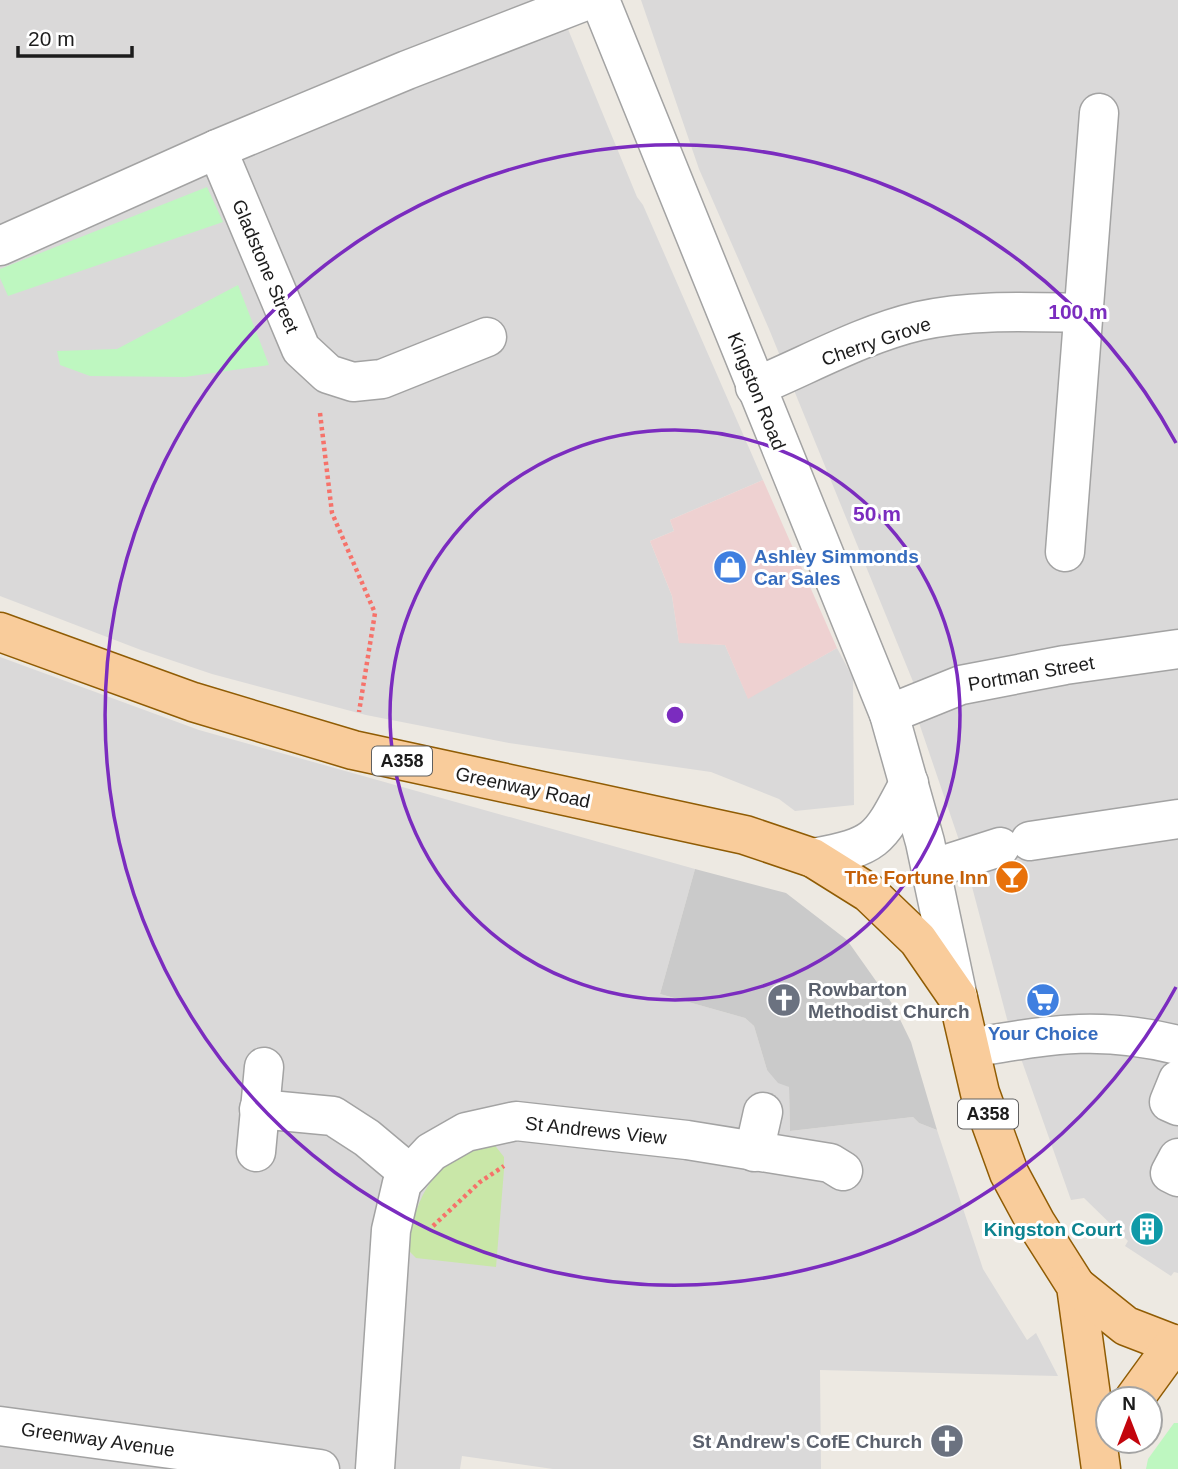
<svg xmlns="http://www.w3.org/2000/svg" width="1178" height="1469" viewBox="0 0 1178 1469" font-family="Arial,sans-serif">
<style>
.residential{fill:#dad9d9}
.commercial{fill:#eed1d1}
.religious{fill:#cacaca}
.grass{fill:#c9e7a8}
.park{fill:#bef7c0}
.lines{fill:none;stroke-linecap:round;stroke-linejoin:round}
.minor-casing{stroke:#a3a3a3;stroke-width:41}
.tertiary-casing{stroke:#a3a3a3;stroke-width:41}
.primary-casing{stroke:#905c04;stroke-width:41}
.path{stroke:#f6726a;stroke-width:4.5;stroke-dasharray:3.5 3.5;stroke-linecap:butt}
.minor{stroke:#fff;stroke-width:38}
.tertiary{stroke:#fff;stroke-width:38}
.primary{stroke:#f9cc9b;stroke-width:38}
.ring{fill:none;stroke:#7b2cbf;stroke-width:3.5}
.labels{text-anchor:middle;stroke-width:6;stroke-linejoin:round;paint-order:stroke}
.shield{fill:#fff;stroke:#606060;stroke-width:2}
.shield-label{font-size:18px;font-weight:bold;fill:#1c1c1c}
.street-label{font-size:19px;fill:#1c1c1c;stroke:#fff}
.shop-label{font-size:19px;font-weight:bold;fill:#366cbe;stroke:#fff;text-anchor:start}
.food-label{font-size:19px;font-weight:bold;fill:#c56008;stroke:#fff;text-anchor:end}
.worship-label{font-size:19px;font-weight:bold;fill:#5b616d;stroke:#fff;text-anchor:start}
.culture-label{font-size:19px;font-weight:bold;fill:#0d838f;stroke:#fff;text-anchor:end}
.centre{fill:#7b2cbf;stroke:#fff;stroke-width:3.5}
.ring-label{font-size:21px;text-anchor:middle;font-weight:bold;fill:#7b2cbf;stroke:#fff;stroke-width:6;stroke-linejoin:round;paint-order:stroke}
</style>
<rect width="100%" height="100%" fill="#ede9e2"/>
<g class="residential">
<polygon points="0,0 556,0 637,197 643,205 763,480 670,520 674,531 650,541 672,596 679,642 725,645 748,698 837,648 853,678 854,805 795,811 779,799 711,772 509,743 366,715 212,674 141,650 0,596"/>
<polygon points="641,0 1178,0 1178,1273 1174,1272 1171,1276 1125,1246 1128,1241 1084,1198 1071,1200 1007,1019 962,849 916,714 914,684 769,329 699,169"/>
<polygon points="0,657 199,730 695,869 660,994 745,1018 754,1026 767,1070 789,1087 790,1131 913,1117 919,1123 937,1130 983,1269 1027,1340 1036,1333 1058,1376 820,1370 821,1469 553,1469 462,1456 460,1469 0,1469"/>
</g>
<polygon class="commercial" points="763,480 837,648 748,699 725,645 679,643 672,596 650,541 674,531 670,520"/>
<polygon class="religious" points="695,869 786,893 847,940 893,1005 911,1042 937,1130 919,1123 913,1117 790,1131 789,1087 778,1083 767,1070 754,1026 745,1018 660,994"/>
<path class="grass" d="M 493,1143 L 504,1157 L 504,1170 L 496,1267 L 416,1258 L 407,1249 C 416,1194 435,1157 493,1143 Z"/>
<g class="park">
<polygon points="207,187 223,222 8,296 0,278 0,269"/>
<polygon points="238,285 269,365 185,377 90,376 60,365 57,351 117,349"/>
<polygon points="1174,1423 1178,1423 1178,1469 1146,1469 1148,1459"/>
</g>
<g class="lines">
<g class="minor-casing">
<g id="minor">
<polyline points="217,149 301,349 328,374 353,382 382,379 487,337"/>
<polyline points="0,246 217,149 407,70 588,0"/>
<path d="M 755,387 C 808,365 863,334 919,321 C 973,309 1029,312 1084,313"/>
<polyline points="1065,552 1099,113"/>
<polyline points="889,714 961,685 1065,665 1178,649"/>
<polyline points="1030,841 1178,819"/>
<polyline points="931,869 1000,847"/>
<path d="M 970,1048 C 1050,1035 1097,1025 1178,1045"/>
<polyline points="1178,1080 1169,1102 1178,1106"/>
<polyline points="259,1109 333,1116 367,1138 410,1174"/>
<polyline points="256,1152 264,1067"/>
<polyline points="754,1152 763,1112"/>
<polyline points="1178,1158 1170,1173 1178,1177"/>
<polyline points="0,1426 320,1469"/>
<polyline points="375,1469 391,1230 402,1183 431,1152 466,1132 516,1121 687,1140 830,1163 843,1171"/>
</g>
</g>
<g class="tertiary-casing">
<g id="tertiary">
<polyline points="600,0 889,714 925,842 958,998"/>
<path d="M 813,858 C 878,846 879,840 909,783"/>
</g>
</g>
<g class="primary-casing">
<g id="primary">
<polyline points="0,632 193,702 353,750 745,835 813,858 869,893 918,940 958,998 980,1093 1009,1173 1036,1223 1076,1286 1101,1469"/>
<polyline points="1076,1286 1126,1326 1178,1346"/>
<polyline points="1134,1399 1174,1344"/>
</g>
</g>
<g class="path">
<polyline points="320,413 332,513 375,613 359,712"/>
<polyline points="433,1226 480,1182 504,1166"/>
</g>
<use href="#minor" class="minor"/>
<use href="#tertiary" class="tertiary"/>
<use href="#primary" class="primary"/>
</g>
<g class="ring">
<circle cx="675" cy="715" r="285"/>
<path d="M1176 987A570 570 0 1 1 1176 443"/>
</g>
<defs>
<g id="shop-disc" transform="scale(1.75)"><circle r="9.5" fill="#3f7fe0" stroke="#fff"/><path d="M-5-2.5h2.3a2.7 3.5 0 0 1 5.4 0H5L5.5 6h-11ZM-1.5-2.5h3a1.5 2.3 0 0 0-3 0Z" fill="#fff"/></g>
<g id="bar-disc" transform="scale(1.75)"><circle r="9.5" fill="#e8710a" stroke="#fff"/><path d="M-6-5H6L.8 .8V4.5H3.5V6h-7V4.5H-.8V.8Z" fill="#fff"/></g>
<g id="church-disc" transform="scale(1.75)"><circle r="9.5" fill="#6b7280" stroke="#fff"/><path d="M-1.2-6h2.4v3.5h3.3v2.4h-3.3V6h-2.4V-.1h-3.3v-2.4h3.3Z" fill="#fff"/></g>
<g id="supermarket-disc" transform="scale(1.75)"><circle r="9.5" fill="#3f7fe0" stroke="#fff"/><path d="M-6-5.5h2.5l.6 2H6L4.5 2H-2.5L-4.4-4H-6ZM-1.5 3.2a1.3 1.3 0 1 0 .1 0ZM3 3.2a1.3 1.3 0 1 0 .1 0Z" fill="#fff"/></g>
<g id="building-disc" transform="scale(1.75)"><circle r="9.5" fill="#0f9aa8" stroke="#fff"/><path d="M-4-6H4V6H1V3H-1V6H-4ZM-2.5-4.3h1.7v1.8h-1.7ZM.8-4.3h1.7v1.8H.8ZM-2.5-1h1.7V.8h-1.7ZM.8-1h1.7V.8H.8Z" fill="#fff"/></g>
</defs>
<g fill-rule="evenodd">
<use href="#shop-disc" x="730" y="567"/>
<use href="#bar-disc" x="1012" y="877"/>
<use href="#church-disc" x="784" y="1000"/>
<use href="#supermarket-disc" x="1043" y="1000"/>
<use href="#building-disc" x="1147" y="1229"/>
<use href="#church-disc" x="947" y="1441"/>
</g>
<g class="labels">
<g class="shield">
<rect x="372" y="746.5" width="60" height="29" rx="5"/>
<rect x="958" y="1099.5" width="60" height="29" rx="5"/>
</g>
<g class="shield-label">
<text x="402" y="767">A358</text>
<text x="988" y="1120">A358</text>
</g>
<g class="street-label">
<text transform="translate(266 266) rotate(67)" y="7">Gladstone Street</text>
<text transform="translate(876 341) rotate(-19)" y="7">Cherry Grove</text>
<text transform="translate(757 391) rotate(68)" y="7">Kingston Road</text>
<text transform="translate(1031 673) rotate(-10)" y="7">Portman Street</text>
<text transform="translate(523 787) rotate(12)" y="7">Greenway Road</text>
<text transform="translate(596 1130) rotate(6)" y="7">St Andrews View</text>
<text transform="translate(98 1439) rotate(8)" y="7">Greenway Avenue</text>
</g>
<g class="shop-label">
<text x="754" y="563">Ashley Simmonds<tspan x="754" dy="22">Car Sales</tspan></text>
<text x="1043" y="1040" text-anchor="middle">Your Choice</text>
</g>
<g class="food-label">
<text x="988" y="884">The Fortune Inn</text>
</g>
<g class="worship-label">
<text x="808" y="996">Rowbarton<tspan x="808" dy="22">Methodist Church</tspan></text>
<text x="922" y="1448" text-anchor="end">St Andrew's CofE Church</text>
</g>
<g class="culture-label">
<text x="1122" y="1236">Kingston Court</text>
</g>
</g>
<circle cx="675" cy="715" r="10" class="centre"/>
<g class="ring-label">
<text x="1078" y="319">100 m</text>
<text x="877" y="521">50 m</text>
</g>
<g transform="translate(1129 1420)"><circle r="33" fill="#ffffff" stroke="#a4a4a4" stroke-width="2"/>
<path d="M0-5L12 26L0 18L-12 26Z" fill="#c3050d"/>
<text y="-10" font-size="19" font-weight="bold" text-anchor="middle" fill="#1c1c1c">N</text>
</g>
<path d="M18 46v10h114v-10" fill="none" stroke="#1c1c1c" stroke-width="3.5"/>
<text x="28" y="46" font-size="21" fill="#1c1c1c" stroke="#ffffff" stroke-width="5" paint-order="stroke">20 m</text>
</svg>
